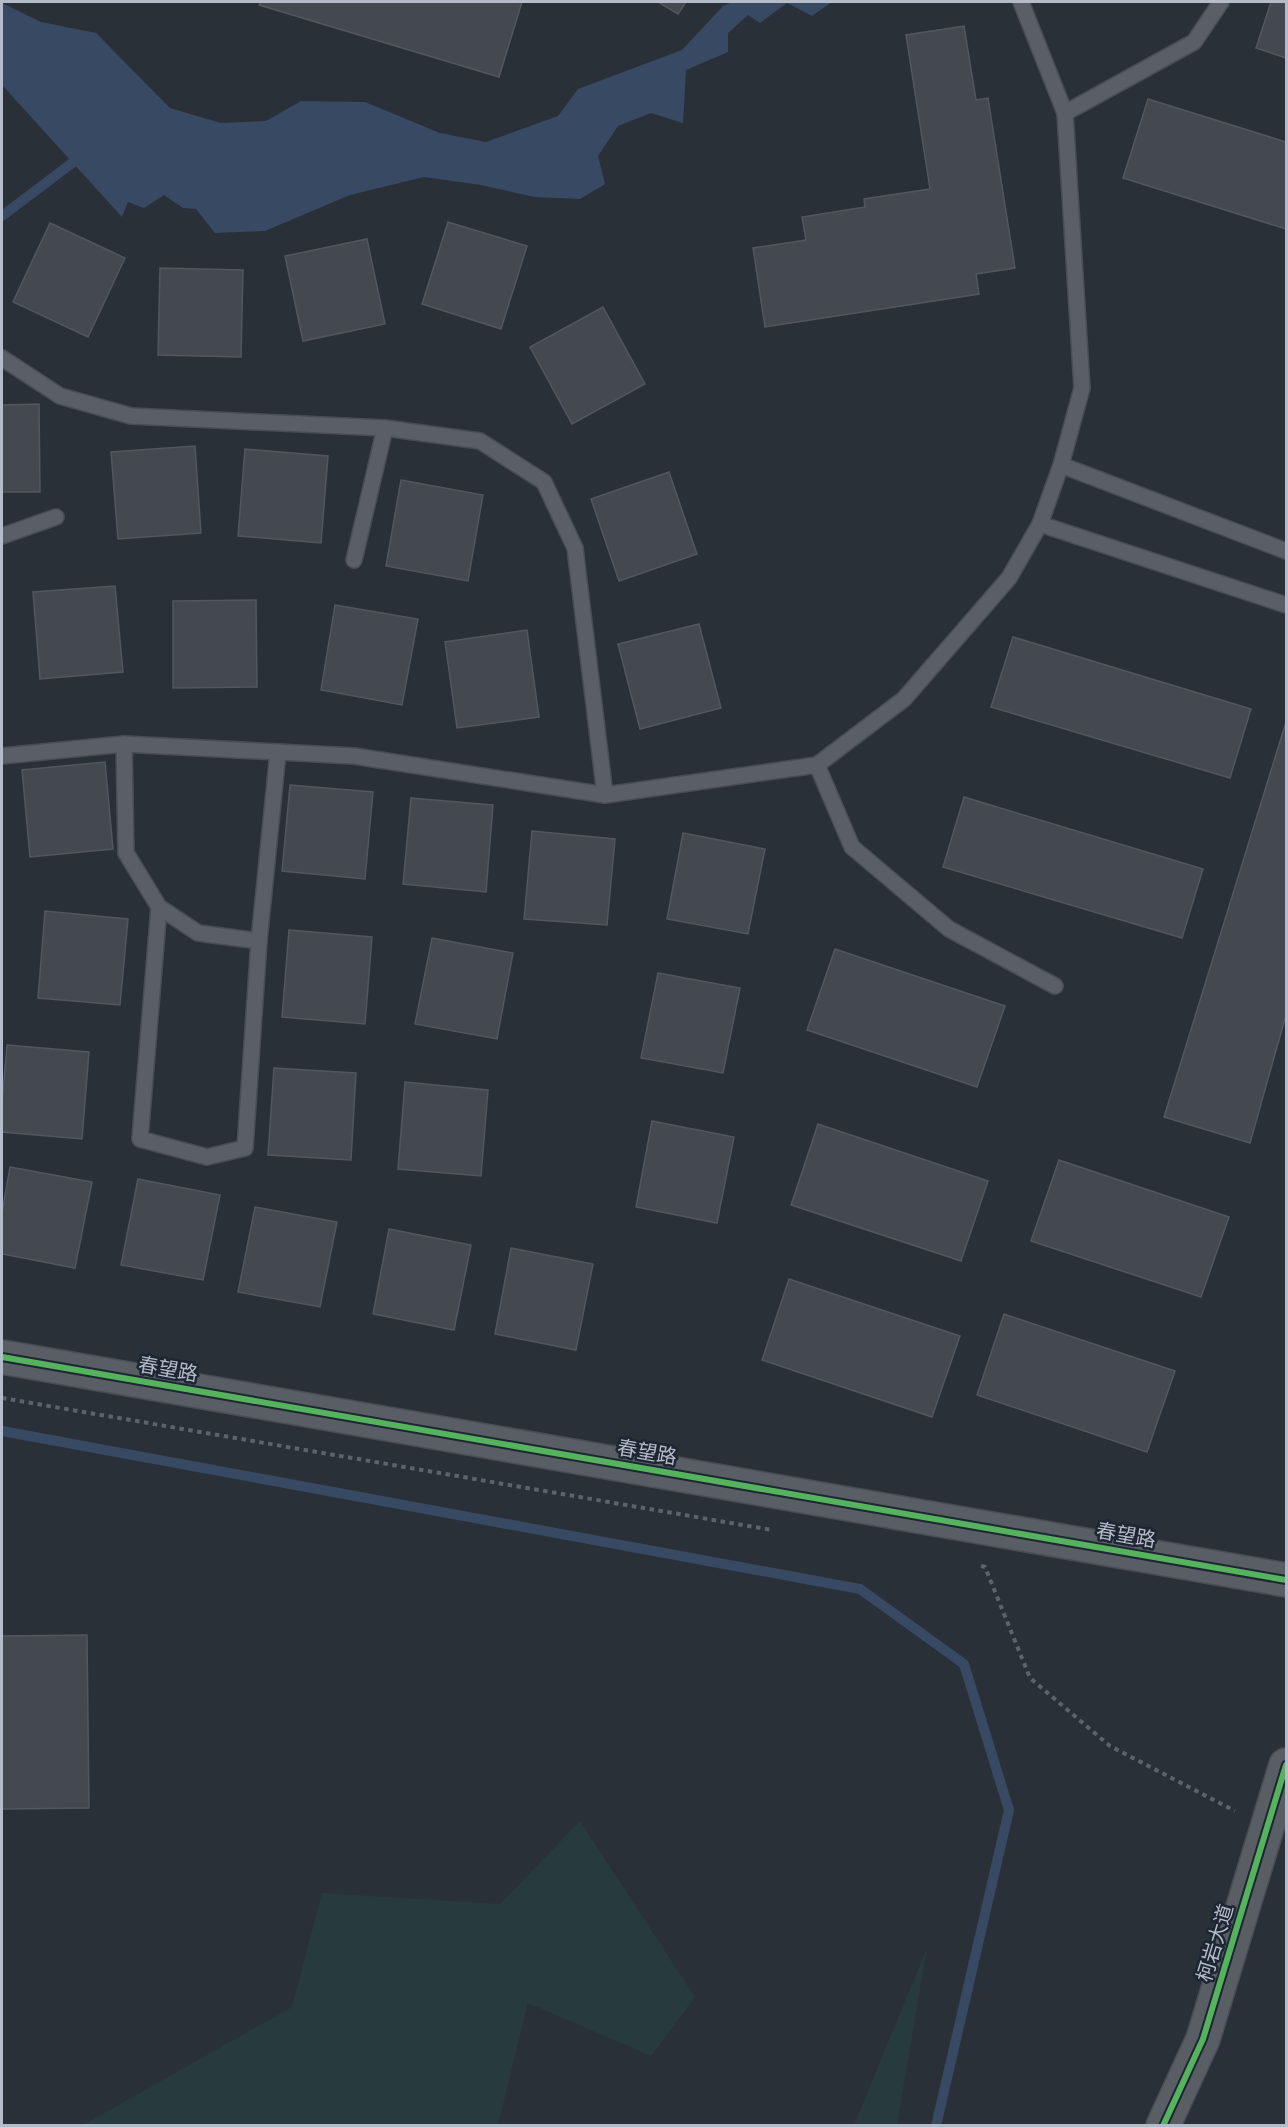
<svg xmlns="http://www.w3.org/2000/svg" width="1288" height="2127" viewBox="0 0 1288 2127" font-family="'Asap Condensed','Noto Sans SC',sans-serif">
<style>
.green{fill:#273a3e}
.water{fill:#384963}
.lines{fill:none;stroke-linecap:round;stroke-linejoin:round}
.stream{stroke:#384963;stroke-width:10}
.building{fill:#444950;stroke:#52575f;stroke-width:1.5}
.lane-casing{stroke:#484c53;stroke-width:18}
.secondary-casing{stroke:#484c53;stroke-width:36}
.path{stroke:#5d636a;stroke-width:4;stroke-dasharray:4.5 4.5;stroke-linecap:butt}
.lane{stroke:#5a5e66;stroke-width:15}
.secondary{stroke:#595d64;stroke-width:33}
.cycleway-casing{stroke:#1d2633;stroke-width:10}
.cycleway{stroke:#56b35d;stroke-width:6}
.labels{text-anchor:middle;stroke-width:5;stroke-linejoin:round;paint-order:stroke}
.street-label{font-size:20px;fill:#b4bcc9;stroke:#1d2633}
</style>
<rect width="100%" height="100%" fill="#2a3038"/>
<g class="green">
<polygon points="580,1821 695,1997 651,2056 528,2003 498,2125 83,2125 292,2007 322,1893 500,1904"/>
<polygon points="927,1948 897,2125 854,2125"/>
</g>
<polygon class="water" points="732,2 832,2 812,16 787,3 760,23 748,15 728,33 728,52 686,70 683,123 651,113 618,126 598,156 605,184 580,199 534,197 481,185 424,177 350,195 265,231 215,233 196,209 183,208 164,195 144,208 128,202 122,217 2,85 2,3 41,22 96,33 170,108 221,123 266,121 301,101 365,102 440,133 486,142 558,116 578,89 682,50 723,6"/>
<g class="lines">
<g class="stream">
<polyline points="2,216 84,154"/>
<polyline points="2,1431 860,1589 964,1664 1009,1810 936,2126"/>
</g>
</g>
<g class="building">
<polygon points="261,2 522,2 499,77 259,5"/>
<polygon points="658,2 686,2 678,14"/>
<polygon points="1271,2 1286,2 1286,58 1256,48"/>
<polygon points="964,26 976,100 988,98 1015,268 976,274 979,294 765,327 753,248 806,240 802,217 865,207 864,199 930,189 906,35"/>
<polygon points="1148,99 1286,142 1286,229 1123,178"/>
<polygon points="448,222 527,246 501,329 422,304"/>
<polygon points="50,223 125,258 88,337 13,302"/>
<polygon points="367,239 385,324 303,341 285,256"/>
<polygon points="160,268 243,270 241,357 158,355"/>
<polygon points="603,307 645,384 572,424 530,347"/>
<polygon points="39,404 40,492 2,492 2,405"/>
<polygon points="195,446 201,533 118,539 111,452"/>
<polygon points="245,449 328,456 321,543 238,536"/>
<polygon points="669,472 697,554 619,581 591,499"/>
<polygon points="401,480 483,495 468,581 386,566"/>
<polygon points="115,586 123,672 40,679 33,592"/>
<polygon points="256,600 257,687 173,688 173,601"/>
<polygon points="335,605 418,619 402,705 321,690"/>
<polygon points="699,624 721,708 640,729 618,644"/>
<polygon points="527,630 539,717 457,728 445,642"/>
<polygon points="1013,637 1251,709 1230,778 991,707"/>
<polygon points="1286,722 1286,1015 1250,1143 1164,1117"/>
<polygon points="105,762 113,849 30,857 22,770"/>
<polygon points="290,785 373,792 365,879 282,871"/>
<polygon points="964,797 1203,869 1182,938 943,867"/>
<polygon points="411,798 493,805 486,892 403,884"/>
<polygon points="532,831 615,839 607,925 524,919"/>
<polygon points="683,833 765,849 748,934 667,919"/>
<polygon points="45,911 128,919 120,1005 38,998"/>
<polygon points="289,930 372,937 365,1024 282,1017"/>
<polygon points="432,938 513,953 497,1039 415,1024"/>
<polygon points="835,949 1005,1006 977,1087 807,1030"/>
<polygon points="658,973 740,988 723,1073 641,1058"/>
<polygon points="7,1045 89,1052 82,1139 2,1132 2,1104"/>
<polygon points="274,1068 356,1073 351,1160 268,1155"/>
<polygon points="405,1082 488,1090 481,1176 398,1169"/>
<polygon points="652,1121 734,1137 717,1223 636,1207"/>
<polygon points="818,1124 988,1181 961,1261 791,1205"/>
<polygon points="1059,1160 1229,1217 1201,1297 1031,1241"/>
<polygon points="10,1167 92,1182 75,1268 2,1254 2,1213"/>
<polygon points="138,1179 220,1195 203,1280 121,1265"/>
<polygon points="255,1207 337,1222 320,1307 238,1292"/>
<polygon points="389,1229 471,1245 454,1330 373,1314"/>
<polygon points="511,1248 593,1264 576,1350 495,1334"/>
<polygon points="789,1279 960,1336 932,1417 762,1360"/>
<polygon points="1004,1314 1175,1371 1147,1452 977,1395"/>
<polygon points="87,1635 89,1808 2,1809 2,1636"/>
</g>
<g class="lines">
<g class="lane-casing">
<g id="lane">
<polyline points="1065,113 1194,42 1221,2"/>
<polyline points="2,358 60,396 131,416 385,428 480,441 544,482 575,548 605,795"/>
<polyline points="1061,465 1286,551"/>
<polyline points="1040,524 1286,605"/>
<polyline points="2,536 56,517"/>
<polyline points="354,560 385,428"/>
<polyline points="124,744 126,853 159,907 198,933 259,941"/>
<polyline points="2,756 124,744 354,756 605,795 817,765 904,699 1009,578 1040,524 1061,465 1082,388 1065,113 1021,2"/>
<polyline points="817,765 852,847 949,929 1055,986"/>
<polyline points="159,907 140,1139 207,1157 245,1148 259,941 278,752"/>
</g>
</g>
<g class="secondary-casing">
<g id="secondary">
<polyline points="2,1357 1286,1580"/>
<polyline points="1163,2126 1203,2039 1286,1765"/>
</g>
</g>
<g class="path">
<polyline points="2,1398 772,1530"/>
<polyline points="981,1566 985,1567 1030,1678 1110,1746 1235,1811"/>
</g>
<use href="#lane" class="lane"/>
<use href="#secondary" class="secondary"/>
<g class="cycleway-casing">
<g id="cycleway">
<polyline points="2,1357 1286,1580"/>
<polyline points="1163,2126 1203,2039 1286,1765"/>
</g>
</g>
<use href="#cycleway" class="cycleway"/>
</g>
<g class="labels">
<g class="street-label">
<text transform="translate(168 1369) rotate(10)" y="7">春望路</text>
<text transform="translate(647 1452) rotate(10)" y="7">春望路</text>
<text transform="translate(1126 1535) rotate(10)" y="7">春望路</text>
<text transform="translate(1215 1943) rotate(-73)" y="7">柯岩大道</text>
</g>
</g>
<rect width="1288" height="2127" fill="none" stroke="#b4bcc9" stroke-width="6"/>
</svg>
